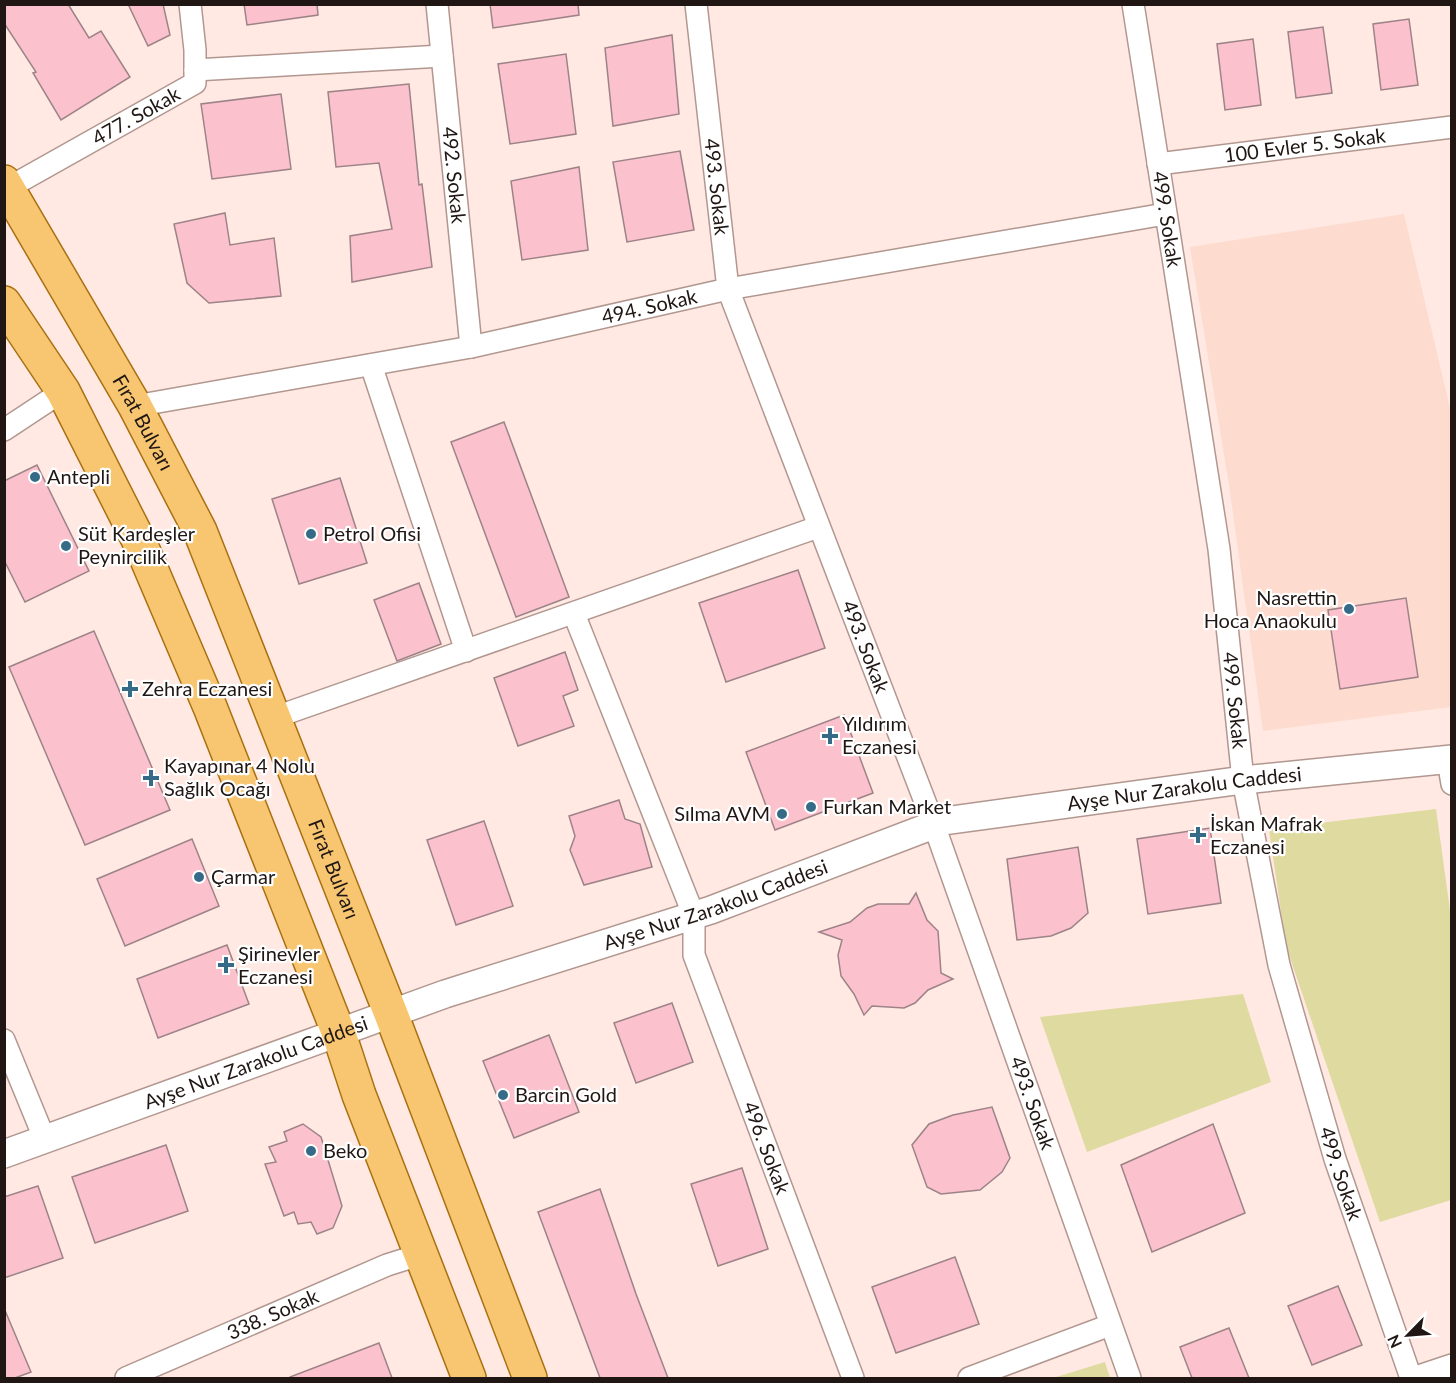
<svg xmlns="http://www.w3.org/2000/svg" width="1456" height="1383" viewBox="0 0 1456 1383" font-family="Lato,sans-serif">
<style>
.built{fill:#fedbcf}
.green{fill:#dedaa0}
.building{fill:#fbc1cd;stroke:#9d8388;stroke-width:1.5}
.lines{fill:none;stroke-linecap:round;stroke-linejoin:round}
.minor-casing{stroke:#b1978f;stroke-width:24}
.tertiary-casing{stroke:#b1978f;stroke-width:30}
.primary-casing{stroke:#a97012;stroke-width:36}
.minor{stroke:#fff;stroke-width:21}
.tertiary{stroke:#fff;stroke-width:27}
.primary{stroke:#f8c670;stroke-width:33}
.poi-dot{fill:#366b87;stroke:#fff;stroke-width:2}
.labels{text-anchor:middle;stroke-width:4.5;stroke-linejoin:round;paint-order:stroke}
.street-label{font-size:20px;fill:#201714;stroke:#fff}
.poi-label{font-size:20px;fill:#201714;stroke:#fff;text-anchor:start}
</style>
<rect width="100%" height="100%" fill="#ffe9e2"/>
<polygon class="built" points="1404,214 1451,412 1451,707 1263,731 1229,485 1190,247"/>
<g class="green">
<polygon points="1436,809 1452,925 1451,1200 1380,1222 1286,946 1269,829"/>
<polygon points="1243,994 1271,1082 1087,1152 1040,1017"/>
<polygon points="1105,1362 1110,1378 1053,1378"/>
</g>
<g class="building">
<polygon points="4,4 68,4 89,38 101,31 130,77 61,120 33,73 36,72 4,23"/>
<polygon points="128,4 163,4 170,35 148,46"/>
<polygon points="244,4 317,4 318,15 247,25"/>
<polygon points="490,4 578,4 579,15 493,28"/>
<polygon points="1409,19 1418,85 1381,90 1373,24"/>
<polygon points="1323,27 1332,93 1296,98 1288,32"/>
<polygon points="672,35 679,114 613,126 605,48"/>
<polygon points="1253,39 1261,105 1225,110 1217,44"/>
<polygon points="566,54 576,134 510,144 498,64"/>
<polygon points="409,84 419,185 422,184 432,267 352,282 350,236 392,229 379,163 336,167 328,92"/>
<polygon points="281,94 291,169 212,179 201,104"/>
<polygon points="680,151 694,230 627,242 613,162"/>
<polygon points="579,167 588,250 522,260 511,181"/>
<polygon points="225,213 230,245 274,238 281,296 209,303 187,283 174,224"/>
<polygon points="504,422 569,597 516,617 451,442"/>
<polygon points="37,465 89,571 25,602 4,560 4,481"/>
<polygon points="340,478 367,563 299,584 272,499"/>
<polygon points="798,570 825,648 726,682 699,603"/>
<polygon points="419,583 441,644 397,661 374,600"/>
<polygon points="1406,598 1418,677 1340,689 1328,610"/>
<polygon points="94,631 170,810 85,845 9,667"/>
<polygon points="565,652 578,690 563,696 574,726 518,746 494,678"/>
<polygon points="844,715 873,793 775,830 746,752"/>
<polygon points="619,800 625,819 640,824 652,867 584,885 570,850 575,836 569,816"/>
<polygon points="484,821 513,906 456,925 427,840"/>
<polygon points="1210,828 1221,903 1148,914 1137,839"/>
<polygon points="192,839 219,906 125,946 97,879"/>
<polygon points="1078,847 1088,913 1071,928 1051,936 1017,940 1007,859"/>
<polygon points="916,893 927,920 938,931 941,973 953,979 928,990 915,1003 904,1008 872,1006 864,1015 854,994 841,976 838,955 842,940 819,932 850,922 867,908 878,904 909,904"/>
<polygon points="227,945 249,1004 158,1038 137,979"/>
<polygon points="672,1003 693,1062 636,1083 614,1023"/>
<polygon points="549,1035 579,1112 514,1138 483,1061"/>
<polygon points="992,1107 1010,1158 1002,1172 980,1190 941,1194 927,1187 912,1145 929,1124 953,1115"/>
<polygon points="303,1124 321,1137 342,1206 333,1228 317,1234 311,1222 298,1224 294,1212 284,1216 265,1164 276,1162 269,1147 287,1141 284,1132"/>
<polygon points="1213,1124 1245,1213 1152,1252 1121,1165"/>
<polygon points="166,1145 188,1211 95,1243 72,1177"/>
<polygon points="742,1168 768,1249 718,1266 691,1184"/>
<polygon points="38,1186 63,1258 4,1278 4,1197"/>
<polygon points="600,1189 636,1294 668,1378 600,1378 538,1212"/>
<polygon points="955,1257 979,1324 896,1353 872,1287"/>
<polygon points="1338,1286 1362,1345 1312,1365 1288,1306"/>
<polygon points="4,1308 31,1372 15,1378 4,1378"/>
<polygon points="1229,1328 1249,1378 1192,1378 1180,1347"/>
<polygon points="379,1343 392,1378 290,1378 290,1377"/>
</g>
<g class="lines">
<g class="minor-casing">
<g id="minor">
<path id="s1" d="M 437,4 L 471,347"/>
<path id="s2" d="M 696,4 L 728,289 L 934,825 L 1130,1378"/>
<path id="s3" d="M 1133,4 L 1219,549 L 1243,780 L 1279,965 L 1335,1159 L 1411,1378"/>
<polyline points="195,70 442,56"/>
<path id="s4" d="M 1158,164 L 1452,127"/>
<path id="s5" d="M 8,188 L 195,83 L 195,50 L 190,4"/>
<polyline points="371,365 466,651"/>
<path id="s6" d="M 135,406 L 471,347 L 728,289 L 1165,214"/>
<polyline points="4,430 63,391"/>
<path id="s7" d="M 574,614 L 694,916 L 694,955 L 853,1378"/>
<polyline points="273,718 818,527"/>
<polyline points="1448,760 1452,784"/>
<polyline points="4,1040 45,1140"/>
<path id="s8" d="M 126,1378 L 387,1265 L 422,1254"/>
<polyline points="969,1378 1110,1325"/>
<polyline points="1413,1378 1452,1365"/>
</g>
</g>
<g class="tertiary-casing">
<g id="tertiary">
<path id="s9" d="M 4,1154 L 445,994 L 711,910 L 944,821 L 1243,780 L 1452,759"/>
</g>
</g>
<g class="primary-casing">
<g id="primary">
<path id="s10" d="M 4,182 L 135,406 L 200,531 L 391,1014 L 530,1378"/>
<polyline points="4,303 63,391 140,543 210,707 339,1034 359,1095 469,1378"/>
</g>
</g>
<use href="#minor" class="minor"/>
<use href="#tertiary" class="tertiary"/>
<use href="#primary" class="primary"/>
</g>
<g class="poi-dot">
<circle cx="35" cy="477" r="6"/>
<circle cx="311" cy="534" r="6"/>
<circle cx="66" cy="546" r="6"/>
<circle cx="1349" cy="609" r="6"/>
<path d="M127 680h6v6h6v6h-6v6h-6v-6h-6v-6h6z"/>
<path d="M827 727h6v6h6v6h-6v6h-6v-6h-6v-6h6z"/>
<path d="M148 769h6v6h6v6h-6v6h-6v-6h-6v-6h6z"/>
<circle cx="811" cy="807" r="6"/>
<circle cx="782" cy="814" r="6"/>
<path d="M1195 826h6v6h6v6h-6v6h-6v-6h-6v-6h6z"/>
<circle cx="199" cy="877" r="6"/>
<path d="M223 956h6v6h6v6h-6v6h-6v-6h-6v-6h6z"/>
<circle cx="503" cy="1095" r="6"/>
<circle cx="311" cy="1151" r="6"/>
</g>
<g class="labels">
<g class="street-label">
<text dy="7" stroke="none"><textPath href="#s5" startOffset="147">477. Sokak</textPath></text>
<text dy="7" stroke="none"><textPath href="#s4" startOffset="148">100 Evler 5. Sokak</textPath></text>
<text dy="7" stroke="none"><textPath href="#s1" startOffset="172">492. Sokak</textPath></text>
<text dy="7" stroke="none"><textPath href="#s2" startOffset="184">493. Sokak</textPath></text>
<text dy="7" stroke="none"><textPath href="#s3" startOffset="218">499. Sokak</textPath></text>
<text dy="7" stroke="none"><textPath href="#s6" startOffset="524">494. Sokak</textPath></text>
<text dy="7" stroke="none"><textPath href="#s10" startOffset="278">Fırat Bulvarı</textPath></text>
<text dy="7" stroke="none"><textPath href="#s2" startOffset="670">493. Sokak</textPath></text>
<text dy="7" stroke="none"><textPath href="#s3" startOffset="704">499. Sokak</textPath></text>
<text dy="7" stroke="none"><textPath href="#s9" startOffset="1240">Ayşe Nur Zarakolu Caddesi</textPath></text>
<text dy="7" stroke="none"><textPath href="#s10" startOffset="764">Fırat Bulvarı</textPath></text>
<text dy="7" stroke="none"><textPath href="#s9" startOffset="754">Ayşe Nur Zarakolu Caddesi</textPath></text>
<text dy="7" stroke="none"><textPath href="#s9" startOffset="268">Ayşe Nur Zarakolu Caddesi</textPath></text>
<text dy="7" stroke="none"><textPath href="#s2" startOffset="1156">493. Sokak</textPath></text>
<text dy="7" stroke="none"><textPath href="#s7" startOffset="570">496. Sokak</textPath></text>
<text dy="7" stroke="none"><textPath href="#s3" startOffset="1190">499. Sokak</textPath></text>
<text dy="7" stroke="none"><textPath href="#s8" startOffset="160">338. Sokak</textPath></text>
</g>
<g class="poi-label">
<text x="47" y="484">Antepli</text>
<text x="78" y="541">Süt Kardeşler<tspan x="78" dy="23">Peynircilik</tspan></text>
<text x="323" y="541">Petrol Ofisi</text>
<text x="1337" y="605" text-anchor="end">Nasrettin<tspan x="1337" dy="23">Hoca Anaokulu</tspan></text>
<text x="142" y="696">Zehra Eczanesi</text>
<text x="842" y="731">Yıldırım<tspan x="842" dy="23">Eczanesi</tspan></text>
<text x="164" y="773">Kayapınar 4 Nolu<tspan x="164" dy="23">Sağlık Ocağı</tspan></text>
<text x="823" y="814">Furkan Market</text>
<text x="770" y="821" text-anchor="end">Sılma AVM</text>
<text x="1210" y="831">İskan Mafrak<tspan x="1210" dy="23">Eczanesi</tspan></text>
<text x="211" y="884">Çarmar</text>
<text x="238" y="961">Şirinevler<tspan x="238" dy="23">Eczanesi</tspan></text>
<text x="515" y="1102">Barcin Gold</text>
<text x="323" y="1158">Beko</text>
</g>
</g>
<rect width="1456" height="1383" fill="none" stroke="#201714" stroke-width="12"/>
<g transform="translate(1408 1335) rotate(245)" stroke="#ffffff" stroke-width="4.5" paint-order="stroke">
<path d="M0-4.5L10 22L0 15L-10 22Z" fill="#201714"/>
<text y="-9" font-size="16" font-weight="bold" text-anchor="middle" fill="#201714">N</text>
</g>
</svg>
